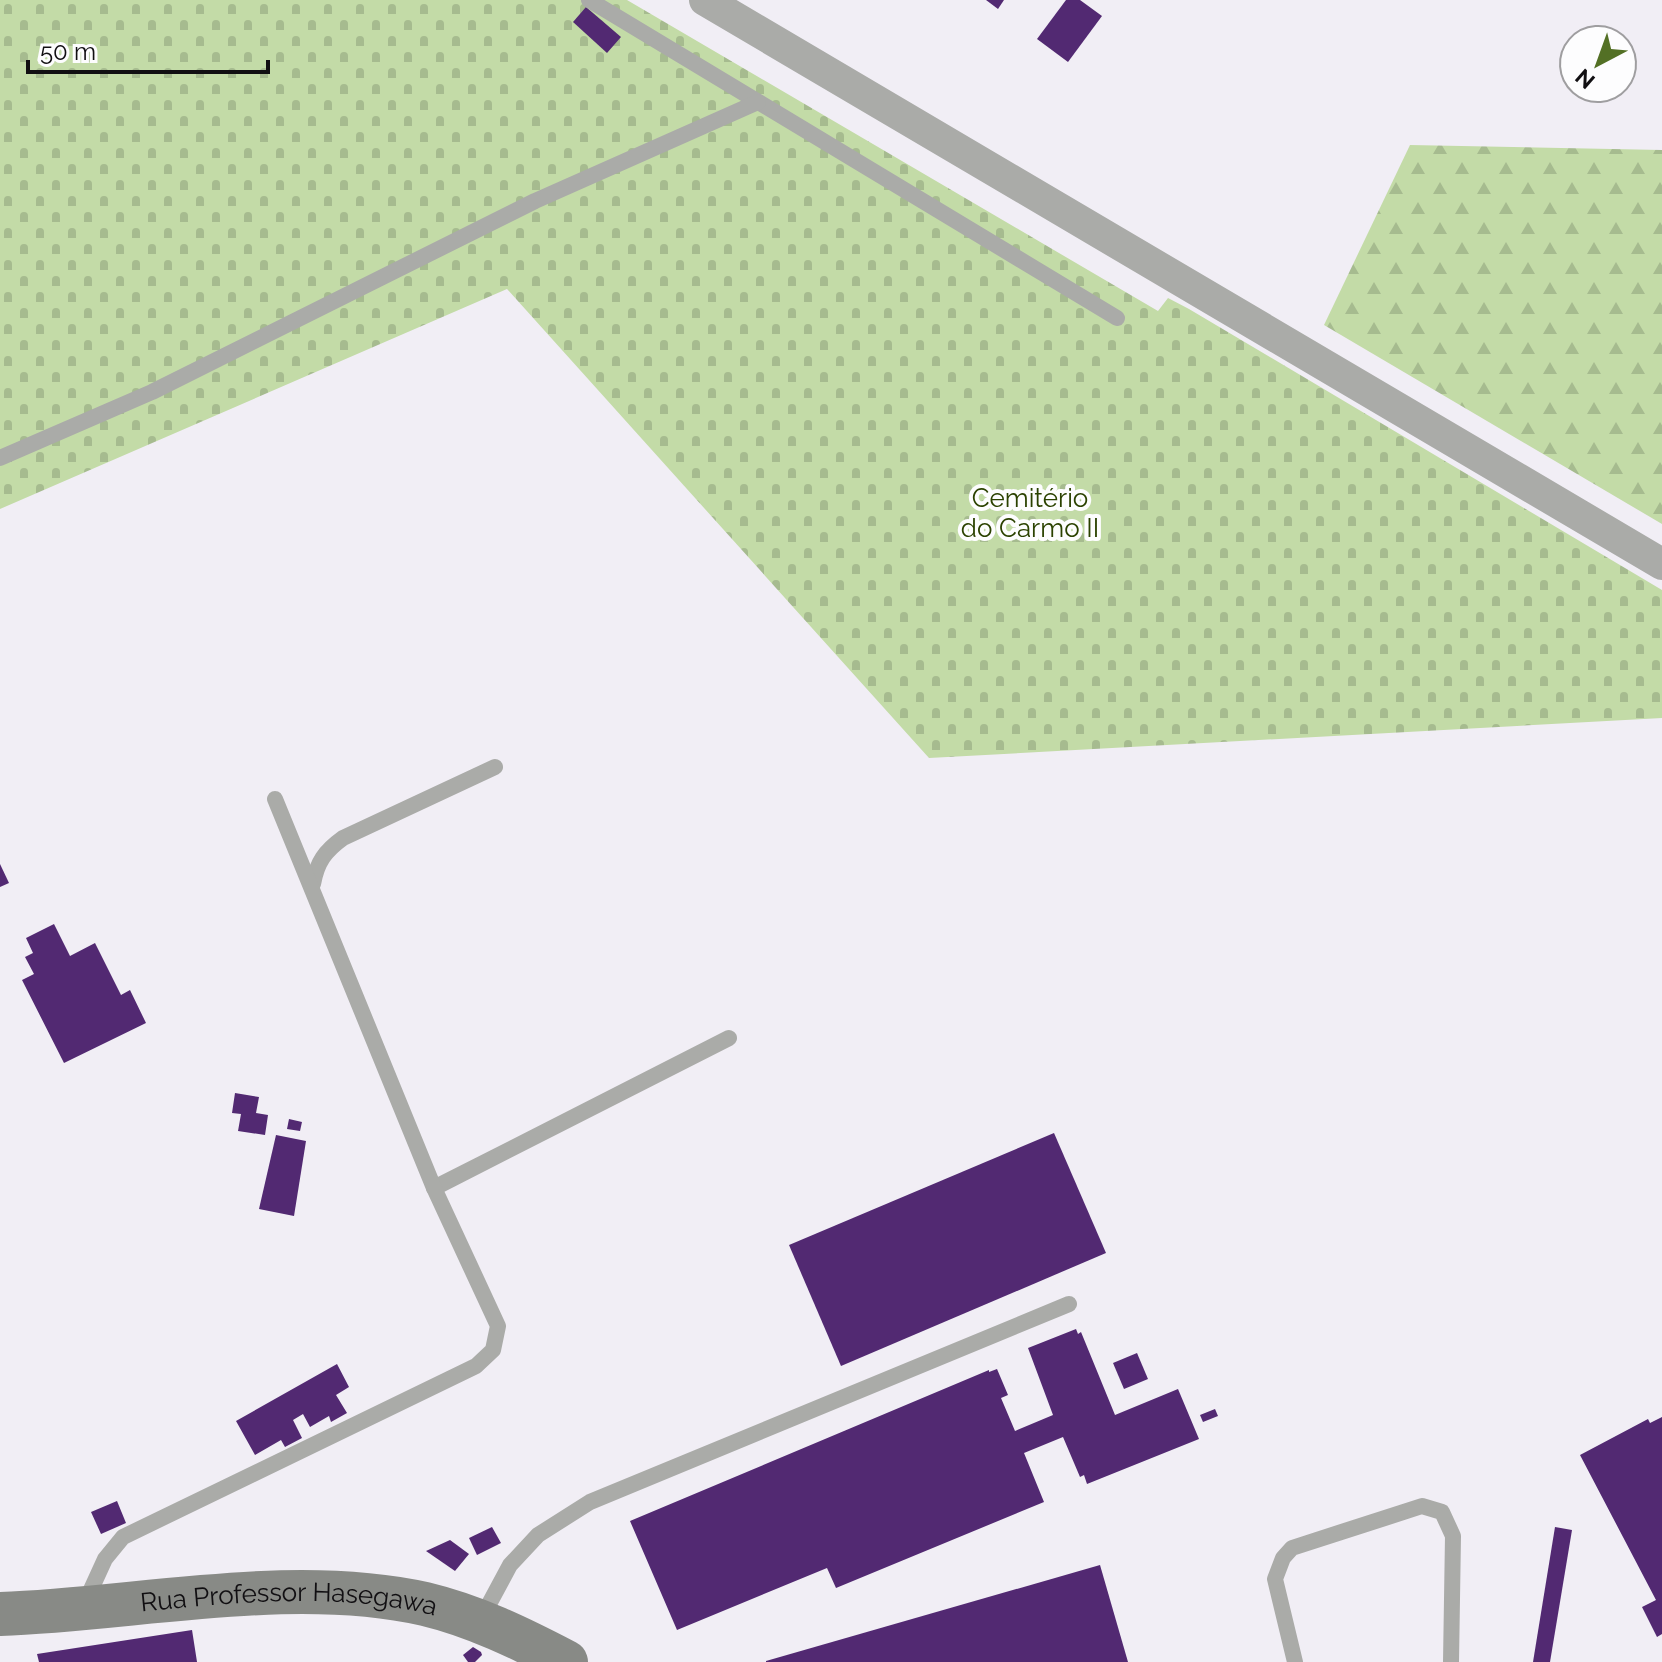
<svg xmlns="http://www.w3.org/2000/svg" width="1662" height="1662" viewBox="0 0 1662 1662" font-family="Raleway,sans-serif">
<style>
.forest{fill:url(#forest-firs)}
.cemetery{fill:url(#cemetery-stones)}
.building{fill:#522972}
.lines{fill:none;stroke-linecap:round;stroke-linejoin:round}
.lane{stroke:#aaaba8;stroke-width:16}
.street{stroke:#aaaba8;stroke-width:32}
.secondary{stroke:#888a86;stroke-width:44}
.labels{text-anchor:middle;stroke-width:8;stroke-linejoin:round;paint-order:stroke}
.park-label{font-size:26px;fill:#2b4200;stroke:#fdfdfe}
.street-label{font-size:26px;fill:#110f12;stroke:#fdfdfe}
</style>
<defs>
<pattern id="forest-firs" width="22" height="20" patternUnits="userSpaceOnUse" patternTransform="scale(2)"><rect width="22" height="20" fill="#c3dba7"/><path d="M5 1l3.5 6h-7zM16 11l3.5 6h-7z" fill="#a6bb8f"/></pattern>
<pattern id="cemetery-stones" width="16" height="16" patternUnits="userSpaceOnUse" patternTransform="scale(2)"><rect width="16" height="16" fill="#c3dba7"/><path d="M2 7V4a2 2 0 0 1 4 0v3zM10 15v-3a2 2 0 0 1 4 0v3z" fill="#a6bb8f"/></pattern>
</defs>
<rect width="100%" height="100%" fill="#f1eef5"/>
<polygon class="forest" points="1410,145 1662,150 1662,524 1324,325"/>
<polygon class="cemetery" points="0,0 627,0 1158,311 1168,298 1189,309 1662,590 1662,718 929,758 507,289 0,509"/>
<g class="building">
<polygon points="986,0 1004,0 998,9"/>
<polygon points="1066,0 1080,0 1102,16 1068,62 1037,39"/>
<polygon points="586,7 621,37 607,53 573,22"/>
<polygon points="0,864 9,883 0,887"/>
<polygon points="54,924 70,956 95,943 121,995 130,990 146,1023 64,1063 22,980 34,974 25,957 33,953 26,938"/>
<polygon points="235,1093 259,1097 256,1113 268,1115 265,1135 238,1131 241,1114 232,1113"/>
<polygon points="289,1119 302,1122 300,1131 287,1129"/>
<polygon points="1054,1133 1106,1253 841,1366 789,1245"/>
<polygon points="276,1135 306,1141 294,1216 259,1209"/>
<polygon points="1076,1329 1078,1334 1081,1332 1115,1415 1178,1389 1199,1439 1087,1484 1084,1475 1080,1477 1063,1437 1024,1453 1044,1502 836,1588 827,1568 677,1630 630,1521 989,1370 989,1372 997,1369 1008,1395 1001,1398 1015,1431 1053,1415 1028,1348"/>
<polygon points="1137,1353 1148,1379 1124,1389 1113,1363"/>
<polygon points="337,1364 349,1387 336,1395 347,1413 331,1422 329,1416 310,1427 303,1414 293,1420 302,1438 285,1447 281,1440 255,1455 236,1421"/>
<polygon points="1215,1409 1218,1416 1203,1422 1200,1415"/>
<polygon points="1662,1417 1662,1634 1657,1637 1642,1607 1656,1600 1580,1455 1648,1419 1650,1423"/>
<polygon points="117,1501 126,1523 101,1534 91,1512"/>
<polygon points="492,1527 501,1543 477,1555 469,1538"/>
<polygon points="1555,1527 1572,1530 1550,1662 1533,1662"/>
<polygon points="450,1540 469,1554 455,1571 426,1551"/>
<polygon points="1100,1565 1128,1662 766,1662 766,1661"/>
<polygon points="192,1630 197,1662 39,1662 37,1654"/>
<polygon points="473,1647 481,1652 482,1655 475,1662 468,1662 463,1655"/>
</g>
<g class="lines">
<g class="lane">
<polyline points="589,0 1117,318"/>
<polyline points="0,458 152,392 535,201 758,102"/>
<path d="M 311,881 L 313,884 C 317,862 325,851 343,838 L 495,767"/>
<polyline points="434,1188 729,1038"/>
<polyline points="84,1605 105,1559 123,1537 476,1366 493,1350 498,1326 434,1188 275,799"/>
<polyline points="481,1619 510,1565 538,1535 590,1502 1069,1304"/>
<polyline points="1295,1662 1275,1579 1283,1558 1292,1548 1422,1506 1442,1512 1453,1536 1451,1662"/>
</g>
<polyline class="street" points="705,0 1662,564"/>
<path class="secondary" id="s1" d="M 0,1614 C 137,1609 291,1574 425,1604 C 475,1616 520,1638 566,1662"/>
</g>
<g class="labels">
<g class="park-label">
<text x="1030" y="507">Cemitério<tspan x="1030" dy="30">do Carmo II</tspan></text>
</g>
<g class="street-label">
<text dy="9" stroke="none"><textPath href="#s1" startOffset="290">Rua Professor Hasegawa</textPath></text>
</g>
</g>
<g transform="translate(1598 64) rotate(221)"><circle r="38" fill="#fdfdfe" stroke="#9f9ea0" stroke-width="2"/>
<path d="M0-6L14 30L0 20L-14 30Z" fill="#537025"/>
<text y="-12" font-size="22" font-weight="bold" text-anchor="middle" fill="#110f12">N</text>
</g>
<path d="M28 60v12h240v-12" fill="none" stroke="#110f12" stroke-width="4"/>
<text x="40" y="60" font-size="24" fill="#110f12" stroke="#fdfdfe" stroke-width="6" paint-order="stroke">50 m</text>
</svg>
